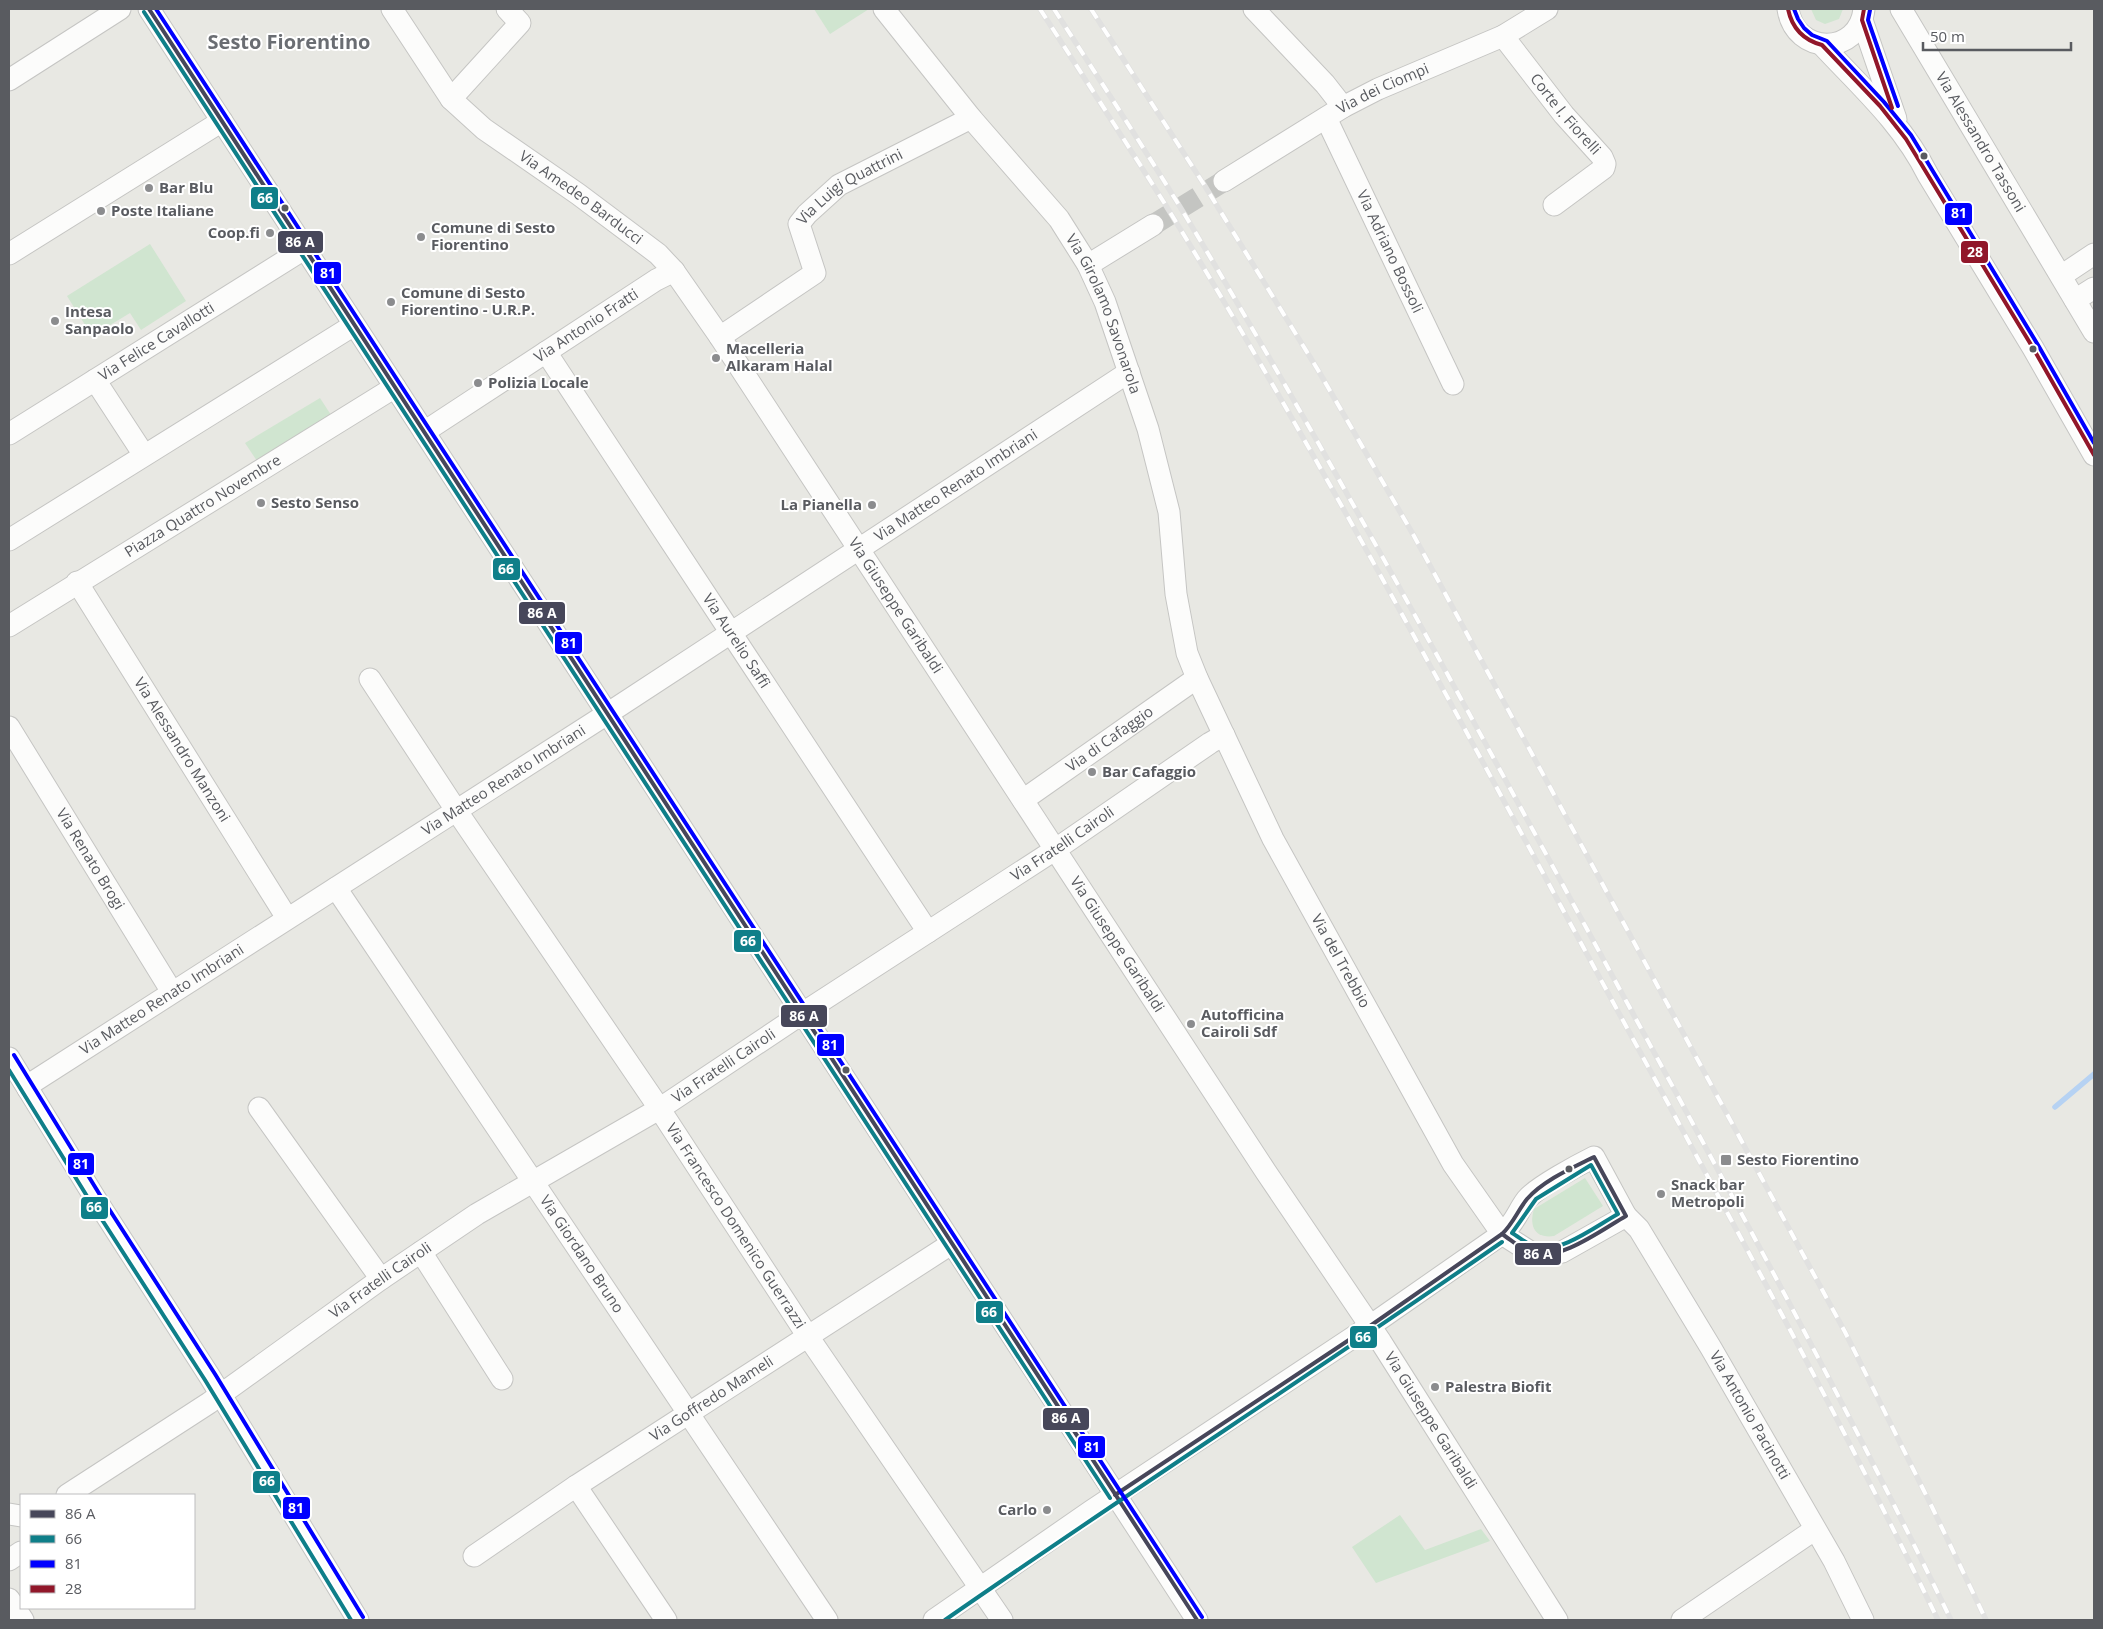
<svg xmlns="http://www.w3.org/2000/svg" width="2103" height="1629" viewBox="0 0 2103 1629" font-family="'Open Sans',sans-serif">
<style>
.green{fill:#d0e5d0}
.lines{fill:none;stroke-linecap:round;stroke-linejoin:round}
.stream{stroke:#b6d2f3;stroke-width:5.5}
.minor-tunnel{stroke:#c4c5c2;stroke-width:21;stroke-dasharray:21 11;stroke-linecap:butt}
.minor-casing{stroke:#c5c5c3;stroke-width:23}
.minor{stroke:#fcfcfb;stroke-width:21}
.rail-casing{stroke:#e1e1e0;stroke-width:5.5}
.rail{stroke:#fff;stroke-width:4;stroke-dasharray:11;stroke-linecap:butt}
.bus-1-casing{stroke:#fff;stroke-width:8}
.bus-2-casing{stroke:#fff;stroke-width:8}
.bus-3-casing{stroke:#fff;stroke-width:8}
.bus-4-casing{stroke:#fff;stroke-width:8}
.bus-1{stroke:#47475a;stroke-width:4}
.bus-2{stroke:#0f7f89;stroke-width:4}
.bus-3{stroke:#00f;stroke-width:4}
.bus-4{stroke:#91172a;stroke-width:4}
.bus-dot{fill:#595b60;stroke:#fff;stroke-width:2}
.poi-dot{fill:#8b8c8e;stroke:#fff;stroke-width:2}
.labels{text-anchor:middle;stroke-width:4;stroke-linejoin:round;paint-order:stroke}
.street-label{font-size:15px;fill:#595b60;stroke:#fff}
.poi-label{font-size:15px;font-weight:bold;fill:#595b60;stroke:#fff;text-anchor:start}
.district-label{font-size:20px;font-weight:bold;fill:#6a6d72;stroke:#fff}
.line-badge{stroke:#fff;stroke-width:2}
.badge-label{font-size:14px;text-anchor:middle;font-weight:bold;fill:#fff}
</style>
<rect width="100%" height="100%" fill="#e8e8e3"/>
<g class="green">
<polygon points="814,9 869,9 830,34"/>
<polygon points="1811,9 1843,9 1839,19 1825,24 1816,20"/>
<polygon points="150,244 186,301 141,330 130,313 92,336 67,296"/>
<polygon points="320,398 333,418 259,464 245,443"/>
<path d="M 1585,1178 L 1603,1206 L 1554,1236 C 1534,1239 1529,1225 1534,1209 Z"/>
<polygon points="1400,1515 1425,1550 1481,1529 1490,1541 1376,1583 1352,1547"/>
</g>
<g class="lines">
<polyline class="stream" points="2055,1107 2094,1074"/>
<polyline class="minor-tunnel" points="1153,225 1224,181"/>
<g class="minor-casing">
<g id="minor">
<polyline points="149,9 1197,1620"/>
<path id="s1" d="M 392,9 L 451,99 L 484,129 L 578,194 L 658,254 L 674,271 L 720,337 L 1266,1172 L 1381,1342 L 1557,1620"/>
<path id="s2" d="M 884,9 L 971,118 L 1059,219 L 1088,265 L 1105,302 L 1148,429 L 1169,512 L 1176,594 L 1187,653 L 1197,678 L 1273,839 L 1453,1164 L 1502,1234 L 1532,1253 L 1549,1255 L 1562,1252 L 1626,1216 L 1594,1157 C 1578,1165 1537,1187 1527,1199 C 1517,1212 1516,1222 1502,1234 L 1370,1326 L 1091,1511 L 934,1620"/>
<polyline points="1254,9 1325,84 1343,107"/>
<path d="M 1788,9 C 1795,56 1859,56 1864,9"/>
<path id="s3" d="M 1901,9 L 2094,332"/>
<polyline points="1862,20 1896,119"/>
<path id="s4" d="M 1503,36 L 1564,115 L 1602,157 L 1605,164 L 1604,168 L 1554,205"/>
<path d="M 1822,45 C 1861,87 1902,123 1928,175 L 2033,348 L 2094,455"/>
<polyline points="9,80 120,9"/>
<polyline points="451,99 520,23 507,9"/>
<path id="s5" d="M 1326,118 L 1453,384"/>
<path id="s6" d="M 1224,181 L 1343,107 L 1378,89 L 1503,36 L 1547,9"/>
<polyline points="9,254 222,121"/>
<polyline points="1088,265 1153,225"/>
<polyline points="2061,276 2094,254"/>
<polyline points="2075,300 2094,288"/>
<path id="s7" d="M 720,337 L 815,273 L 799,224 L 807,214 L 839,185 L 971,118"/>
<path id="s8" d="M 546,352 L 928,932"/>
<polyline points="95,380 144,455"/>
<path id="s9" d="M 424,432 L 656,280 L 674,271"/>
<path id="s10" d="M 9,434 L 304,249"/>
<polyline points="9,540 354,325"/>
<path id="s11" d="M 77,582 L 287,918"/>
<path id="s12" d="M 9,626 L 395,387"/>
<path id="s13" d="M 370,679 L 456,810 L 655,1102 L 807,1335 L 1002,1620"/>
<path id="s14" d="M 9,727 L 172,992"/>
<path id="s15" d="M 1023,800 L 1197,678"/>
<path id="s16" d="M 336,888 L 827,1620"/>
<polyline points="9,1058 95,1198 210,1377 358,1620"/>
<path id="s17" d="M 28,1089 L 30,1084 L 607,714 L 1129,372"/>
<polyline points="259,1108 381,1279"/>
<path id="s18" d="M 1626,1216 L 1639,1229 L 1711,1348 L 1834,1561 L 1863,1620"/>
<polyline points="421,1252 502,1379"/>
<polyline points="576,1486 666,1620"/>
<path id="s19" d="M 67,1495 L 209,1403 L 381,1279 L 477,1214 L 659,1109 L 809,1009 L 1056,849 L 1210,743 L 1224,735"/>
<polyline points="9,1514 21,1516"/>
<path id="s20" d="M 474,1556 L 576,1486 L 951,1244"/>
<polyline points="9,1560 21,1552"/>
<polyline points="9,1599 23,1620"/>
<polyline points="1682,1620 1814,1530"/>
</g>
</g>
<use href="#minor" class="minor"/>
<g class="rail-casing">
<g id="rail">
<path d="M 1040,9 C 1082,74 1124,139 1165,204 C 1315,448 1451,704 1588,956 C 1707,1176 1829,1395 1938,1620"/>
<path d="M 1054,9 C 1099,79 1145,149 1188,220 C 1328,453 1458,693 1588,931 C 1712,1159 1838,1387 1951,1620"/>
<polyline points="1091,9 1203,183 1318,370 1414,536 1845,1332 1932,1507 1986,1620"/>
</g>
</g>
<use href="#rail" class="rail"/>
<g class="bus-1-casing">
<g id="bus-1">
<polyline points="149,9 1197,1620"/>
<path d="M 1594,1157 L 1626,1216 C 1603,1229 1558,1263 1531,1253 C 1521,1249 1511,1240 1502,1234 C 1513,1224 1518,1210 1527,1199 C 1544,1180 1572,1168 1594,1157 Z"/>
<polyline points="1115,1495 1370,1326 1502,1234"/>
</g>
</g>
<g class="bus-2-casing">
<g id="bus-2">
<polyline points="144,12 1110,1498"/>
<polyline points="9,1070 90,1201 205,1380 351,1620"/>
<path d="M 1591,1165 L 1618,1214 C 1596,1226 1560,1254 1536,1247 C 1528,1245 1519,1237 1512,1233 L 1536,1199 Z"/>
<path d="M 945,1620 C 1129,1492 1318,1370 1502,1242"/>
</g>
</g>
<g class="bus-3-casing">
<g id="bus-3">
<polyline points="156,9 1202,1617"/>
<polyline points="1794,9 1798,19 1804,28 1812,35 1827,41 1884,102 1911,135 2038,345 2094,443"/>
<polyline points="1870,10 1868,20 1898,106"/>
<polyline points="14,1055 100,1195 215,1374 363,1617"/>
</g>
</g>
<g class="bus-4-casing">
<g id="bus-4">
<path d="M 1788,9 C 1792,28 1803,40 1822,45 L 1880,106 L 1906,139 L 2033,348 L 2094,455"/>
<polyline points="1864,9 1862,20 1892,108"/>
</g>
</g>
<use href="#bus-1" class="bus-1"/>
<use href="#bus-2" class="bus-2"/>
<use href="#bus-3" class="bus-3"/>
<use href="#bus-4" class="bus-4"/>
</g>
<g class="bus-dot">
<circle cx="1924" cy="156" r="4.5"/>
<circle cx="285" cy="208" r="4.5"/>
<circle cx="2033" cy="349" r="4.5"/>
<circle cx="846" cy="1070" r="4.5"/>
<circle cx="1569" cy="1169" r="4.5"/>
</g>
<g class="poi-dot">
<circle cx="149" cy="188" r="5"/>
<circle cx="101" cy="211" r="5"/>
<circle cx="270" cy="233" r="5"/>
<circle cx="421" cy="237" r="5"/>
<circle cx="391" cy="302" r="5"/>
<circle cx="55" cy="321" r="5"/>
<circle cx="716" cy="358" r="5"/>
<circle cx="478" cy="383" r="5"/>
<circle cx="261" cy="503" r="5"/>
<circle cx="872" cy="505" r="5"/>
<circle cx="1092" cy="772" r="5"/>
<circle cx="1191" cy="1024" r="5"/>
<rect x="1720" y="1154" width="12" height="12" rx="2.5"/>
<circle cx="1661" cy="1194" r="5"/>
<circle cx="1435" cy="1387" r="5"/>
<circle cx="1047" cy="1510" r="5"/>
</g>
<g class="labels">
<g class="street-label">
<text dy="5" stroke="none"><textPath href="#s6" startOffset="184">Via dei Ciompi</textPath></text>
<text dy="5" stroke="none"><textPath href="#s4" startOffset="100">Corte l. Fiorelli</textPath></text>
<text dy="5" stroke="none"><textPath href="#s3" startOffset="155">Via Alessandro Tassoni</textPath></text>
<text dy="5" stroke="none"><textPath href="#s7" startOffset="230">Via Luigi Quattrini</textPath></text>
<text dy="5" stroke="none"><textPath href="#s1" startOffset="271">Via Amedeo Barducci</textPath></text>
<text dy="5" stroke="none"><textPath href="#s5" startOffset="148">Via Adriano Bossoli</textPath></text>
<text dy="5" stroke="none"><textPath href="#s2" startOffset="379">Via Girolamo Savonarola</textPath></text>
<text dy="5" stroke="none"><textPath href="#s9" startOffset="194">Via Antonio Fratti</textPath></text>
<text dy="5" stroke="none"><textPath href="#s10" startOffset="174">Via Felice Cavallotti</textPath></text>
<text dy="5" stroke="none"><textPath href="#s17" startOffset="1108">Via Matteo Renato Imbriani</textPath></text>
<text dy="5" stroke="none"><textPath href="#s12" startOffset="228">Piazza Quattro Novembre</textPath></text>
<text dy="5" stroke="none"><textPath href="#s1" startOffset="791">Via Giuseppe Garibaldi</textPath></text>
<text dy="5" stroke="none"><textPath href="#s8" startOffset="346">Via Aurelio Saffi</textPath></text>
<text dy="5" stroke="none"><textPath href="#s15" startOffset="106">Via di Cafaggio</textPath></text>
<text dy="5" stroke="none"><textPath href="#s11" startOffset="198">Via Alessandro Manzoni</textPath></text>
<text dy="5" stroke="none"><textPath href="#s17" startOffset="568">Via Matteo Renato Imbriani</textPath></text>
<text dy="5" stroke="none"><textPath href="#s19" startOffset="1190">Via Fratelli Cairoli</textPath></text>
<text dy="5" stroke="none"><textPath href="#s14" startOffset="155">Via Renato Brogi</textPath></text>
<text dy="5" stroke="none"><textPath href="#s1" startOffset="1196">Via Giuseppe Garibaldi</textPath></text>
<text dy="5" stroke="none"><textPath href="#s2" startOffset="1075">Via del Trebbio</textPath></text>
<text dy="5" stroke="none"><textPath href="#s17" startOffset="162">Via Matteo Renato Imbriani</textPath></text>
<text dy="5" stroke="none"><textPath href="#s19" startOffset="785">Via Fratelli Cairoli</textPath></text>
<text dy="5" stroke="none"><textPath href="#s13" startOffset="658">Via Francesco Domenico Guerrazzi</textPath></text>
<text dy="5" stroke="none"><textPath href="#s16" startOffset="441">Via Giordano Bruno</textPath></text>
<text dy="5" stroke="none"><textPath href="#s19" startOffset="380">Via Fratelli Cairoli</textPath></text>
<text dy="5" stroke="none"><textPath href="#s20" startOffset="285">Via Goffredo Mameli</textPath></text>
<text dy="5" stroke="none"><textPath href="#s18" startOffset="235">Via Antonio Pacinotti</textPath></text>
<text dy="5" stroke="none"><textPath href="#s1" startOffset="1766">Via Giuseppe Garibaldi</textPath></text>
</g>
<g class="poi-label">
<text x="159" y="193">Bar Blu</text>
<text x="111" y="216">Poste Italiane</text>
<text x="431" y="233">Comune di Sesto<tspan x="431" dy="17">Fiorentino</tspan></text>
<text x="260" y="238" text-anchor="end">Coop.fi</text>
<text x="401" y="298">Comune di Sesto<tspan x="401" dy="17">Fiorentino - U.R.P.</tspan></text>
<text x="65" y="317">Intesa<tspan x="65" dy="17">Sanpaolo</tspan></text>
<text x="726" y="354">Macelleria<tspan x="726" dy="17">Alkaram Halal</tspan></text>
<text x="488" y="388">Polizia Locale</text>
<text x="271" y="508">Sesto Senso</text>
<text x="862" y="510" text-anchor="end">La Pianella</text>
<text x="1102" y="777">Bar Cafaggio</text>
<text x="1201" y="1020">Autofficina<tspan x="1201" dy="17">Cairoli Sdf</tspan></text>
<text x="1737" y="1165">Sesto Fiorentino</text>
<text x="1671" y="1190">Snack bar<tspan x="1671" dy="17">Metropoli</tspan></text>
<text x="1445" y="1392">Palestra Biofit</text>
<text x="1037" y="1515" text-anchor="end">Carlo</text>
</g>
<g class="district-label">
<text x="289" y="49">Sesto Fiorentino</text>
</g>
</g>
<g class="line-badge">
<rect x="250" y="186" width="29" height="24" rx="5" fill="#0f7f89"/>
<rect x="1944" y="202" width="29" height="24" rx="5" fill="#00f"/>
<rect x="277" y="230" width="47" height="24" rx="5" fill="#47475a"/>
<rect x="1960" y="240" width="29" height="24" rx="5" fill="#91172a"/>
<rect x="313" y="261" width="29" height="24" rx="5" fill="#00f"/>
<rect x="492" y="557" width="29" height="24" rx="5" fill="#0f7f89"/>
<rect x="518" y="601" width="48" height="24" rx="5" fill="#47475a"/>
<rect x="554" y="631" width="29" height="24" rx="5" fill="#00f"/>
<rect x="733" y="929" width="29" height="24" rx="5" fill="#0f7f89"/>
<rect x="780" y="1004" width="48" height="24" rx="5" fill="#47475a"/>
<rect x="816" y="1033" width="29" height="24" rx="5" fill="#00f"/>
<rect x="67" y="1152" width="28" height="24" rx="5" fill="#00f"/>
<rect x="80" y="1196" width="29" height="24" rx="5" fill="#0f7f89"/>
<rect x="1514" y="1242" width="48" height="24" rx="5" fill="#47475a"/>
<rect x="975" y="1300" width="29" height="24" rx="5" fill="#0f7f89"/>
<rect x="1349" y="1325" width="29" height="24" rx="5" fill="#0f7f89"/>
<rect x="1042" y="1407" width="48" height="24" rx="5" fill="#47475a"/>
<rect x="1077" y="1435" width="29" height="24" rx="5" fill="#00f"/>
<rect x="252" y="1470" width="29" height="24" rx="5" fill="#0f7f89"/>
<rect x="282" y="1496" width="29" height="24" rx="5" fill="#00f"/>
</g>
<g class="badge-label">
<text x="265" y="203">66</text>
<text x="1959" y="218">81</text>
<text x="300" y="247">86 A</text>
<text x="1975" y="257">28</text>
<text x="328" y="278">81</text>
<text x="506" y="574">66</text>
<text x="542" y="618">86 A</text>
<text x="569" y="648">81</text>
<text x="748" y="946">66</text>
<text x="804" y="1021">86 A</text>
<text x="830" y="1050">81</text>
<text x="81" y="1169">81</text>
<text x="94" y="1212">66</text>
<text x="1538" y="1259">86 A</text>
<text x="989" y="1317">66</text>
<text x="1363" y="1342">66</text>
<text x="1066" y="1423">86 A</text>
<text x="1092" y="1452">81</text>
<text x="267" y="1486">66</text>
<text x="296" y="1513">81</text>
</g>
<rect width="2103" height="1629" fill="none" stroke="#595b60" stroke-width="20"/>
<rect x="20" y="1494" width="175" height="115" fill="#ffffff" stroke="#bdbdbf"/>
<rect x="30" y="1510" width="25" height="8" fill="#47475a" stroke="#bdbdbf"/>
<text x="65" y="1519" font-size="15" fill="#595b60">86 A</text>
<rect x="30" y="1535" width="25" height="8" fill="#0f7f89" stroke="#bdbdbf"/>
<text x="65" y="1544" font-size="15" fill="#595b60">66</text>
<rect x="30" y="1560" width="25" height="8" fill="#0000ff" stroke="#bdbdbf"/>
<text x="65" y="1569" font-size="15" fill="#595b60">81</text>
<rect x="30" y="1585" width="25" height="8" fill="#91172a" stroke="#bdbdbf"/>
<text x="65" y="1594" font-size="15" fill="#595b60">28</text>
<path d="M1923 42v8h148v-8" fill="none" stroke="#595b60" stroke-width="2.5"/>
<text x="1930" y="42" font-size="15" fill="#595b60" stroke="#ffffff" stroke-width="4" paint-order="stroke">50 m</text>
</svg>
